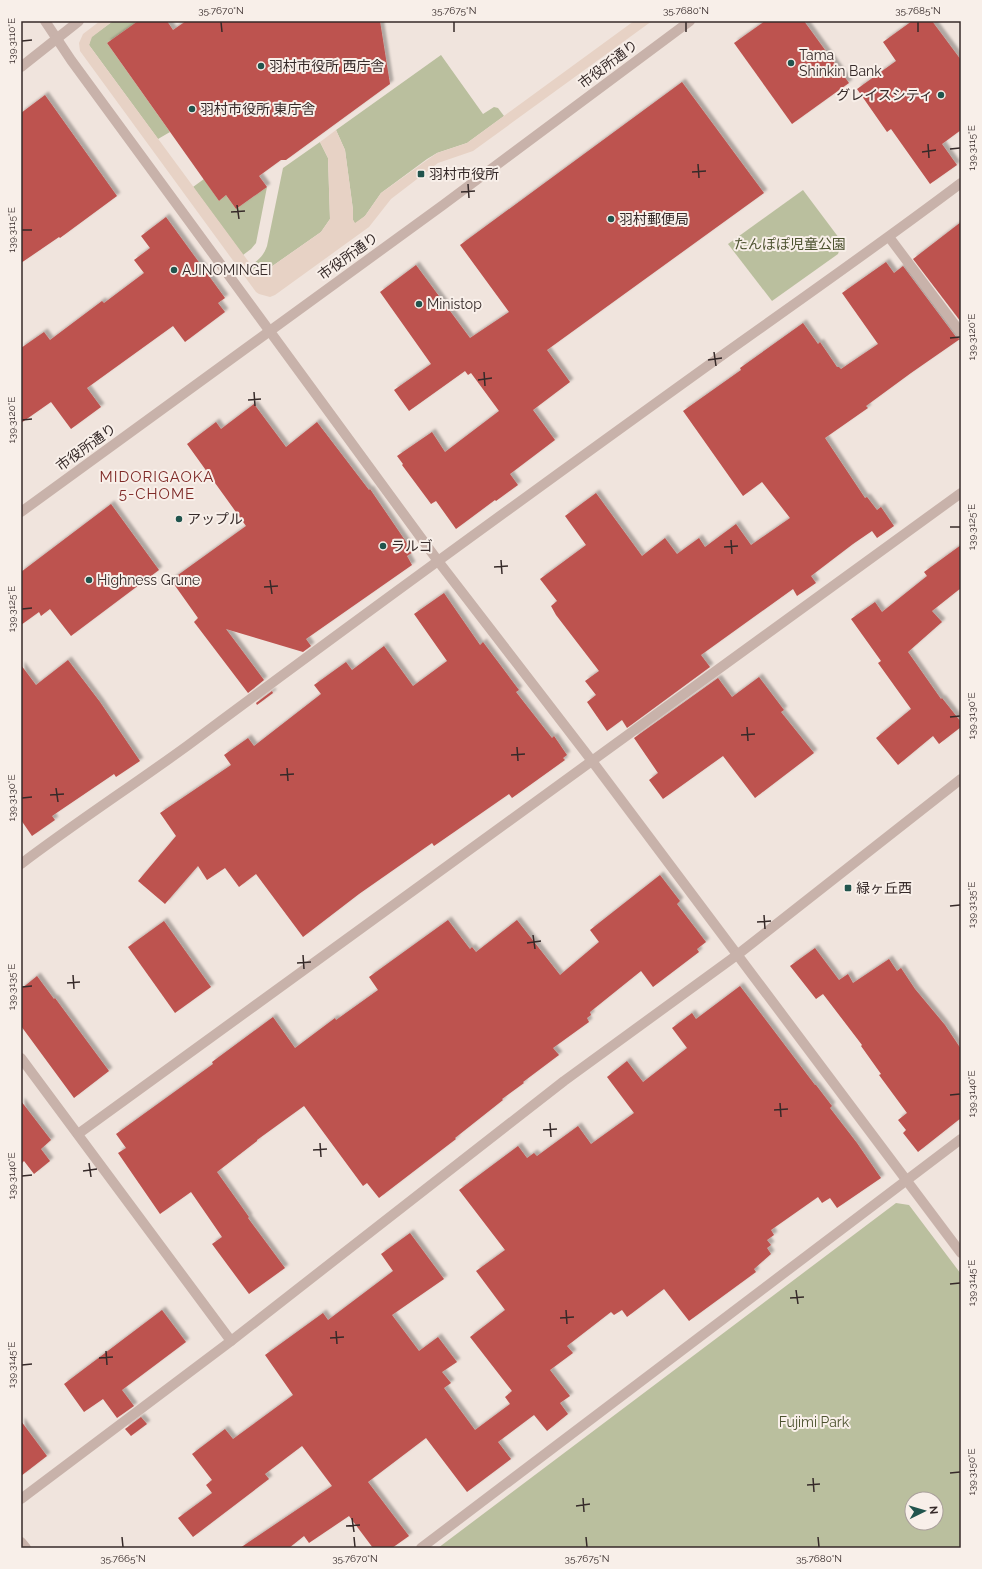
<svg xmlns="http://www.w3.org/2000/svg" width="982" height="1569" viewBox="0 0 982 1569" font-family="Raleway,'Noto Sans JP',sans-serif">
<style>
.green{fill:#babf9e;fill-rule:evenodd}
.plaza{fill:#e7d2c5}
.building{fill:#bd534f;filter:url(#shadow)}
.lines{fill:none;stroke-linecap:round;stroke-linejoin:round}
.minor{stroke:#c8b2aa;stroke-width:10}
.tertiary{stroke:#c8b2aa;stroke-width:10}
.ticks{fill:none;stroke:#362a29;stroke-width:1.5}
.poi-dot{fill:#21544d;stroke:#f8efe9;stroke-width:1.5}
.labels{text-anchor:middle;stroke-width:4;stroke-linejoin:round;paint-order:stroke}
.poi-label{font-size:14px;fill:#362a29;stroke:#f8efe9;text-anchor:start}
.street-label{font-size:14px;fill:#362a29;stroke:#f8efe9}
.park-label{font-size:14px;fill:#4c522f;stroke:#f8efe9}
.neighbourhood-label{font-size:15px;letter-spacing:1px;fill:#7f2b28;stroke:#f8efe9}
.neatline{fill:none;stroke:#362a29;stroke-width:1.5}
.ticks-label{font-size:10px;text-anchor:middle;fill:#362a29}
</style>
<defs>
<filter id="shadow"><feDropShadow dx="3.5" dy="-3.5" stdDeviation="1" flood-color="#0004"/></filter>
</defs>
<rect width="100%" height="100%" fill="#f0e4dd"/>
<g class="green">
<polygon points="113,21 138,21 107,43 170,132 158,139 89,45 91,37"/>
<polygon points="441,55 483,114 494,107 498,108 504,116 467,143 437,153 427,159 381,193 365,216 355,224 353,220 353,210 345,150 336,130"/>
<path d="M 320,142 L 328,158 L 330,219 L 321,232 L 261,274 L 256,273 L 251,265 C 259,260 264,255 267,246 L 283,168 Z"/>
<polygon points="204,179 219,201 226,195 236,209 267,187 256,243 251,249 243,255 193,187"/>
<polygon points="803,190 842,242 838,254 772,301 728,244"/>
<path d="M 896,1203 L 909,1205 L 961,1274 L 961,1548 L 438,1548 ZM 912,1499 L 936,1499 L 936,1523 L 912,1523 Z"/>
</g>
<polygon class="plaza" points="100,21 113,21 92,37 89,45 251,265 256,273 261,274 321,232 330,219 328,158 320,142 336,130 345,150 353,210 353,220 355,223 365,216 381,193 437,153 467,143 634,21 652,21 473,151 438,163 391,199 369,227 275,295 270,297 259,294 256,292 80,51 79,43 83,34"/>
<g class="building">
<polygon points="138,21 167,21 173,30 186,21 380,21 390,84 286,160 281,160 259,176 267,187 236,209 226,195 219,201 107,43"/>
<polygon points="765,21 804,21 849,83 792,124 734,43"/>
<polygon points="912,21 932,21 961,60 961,130 942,144 957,165 930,184 891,129 887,132 857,89 896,61 883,42"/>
<polygon points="682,82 764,193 547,350 570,382 533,410 555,440 510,474 518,485 496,501 495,500 456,529 436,501 431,504 402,465 403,464 397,456 432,432 445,452 499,411 471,373 468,375 465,371 409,411 394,390 431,364 380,292 416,265 470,338 509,312 460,245"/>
<polygon points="45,95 117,196 60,238 59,237 21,263 21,113"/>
<polygon points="166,217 225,298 218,303 225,312 185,342 173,326 87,388 101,407 71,429 51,402 21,423 21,348 44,332 50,340 102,301 104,303 144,273 134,260 150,248 141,236"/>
<polygon points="961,222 961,322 913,259"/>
<polygon points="886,262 894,273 903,266 956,337 960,339 911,373 866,406 868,408 825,438 865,498 867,497 877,510 881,507 894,526 877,538 872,531 853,544 811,576 816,583 797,596 793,589 701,655 710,667 627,728 622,720 607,731 587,702 596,695 585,681 599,671 556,615 551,606 557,601 540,579 586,545 565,516 596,493 642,556 665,538 677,554 699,538 705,547 736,524 751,545 790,518 762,482 743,496 683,411 741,370 740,368 803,323 818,344 820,342 837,367 839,367 841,369 878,344 842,293"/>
<polygon points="254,404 286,447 317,422 369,490 370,489 413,552 407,556 412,565 306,639 311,646 303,652 226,629 264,680 248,693 194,622 198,618 171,580 246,526 187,444 216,422 221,429"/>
<polygon points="111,504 159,570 71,636 50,609 41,616 39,612 21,625 21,572"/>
<polygon points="961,545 961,588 932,611 942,622 908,652 941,699 942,698 961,722 961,727 939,744 933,736 898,765 876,738 911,709 878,663 881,661 851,619 875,602 882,612 927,576 924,572"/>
<polygon points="444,593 480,645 483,642 519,690 516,692 552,738 554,736 567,755 563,758 565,760 512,798 509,794 434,846 432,843 359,894 303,937 256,874 239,887 225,868 207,880 198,866 165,904 138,881 176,836 160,813 231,765 224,755 248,738 254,746 321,694 314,685 346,662 352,670 384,646 413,686 447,661 414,614"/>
<polygon points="68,660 100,702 140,761 116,777 114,774 52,816 55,820 32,836 21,820 21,665 36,685"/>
<polygon points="759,677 784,710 781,712 814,753 755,798 723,756 663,799 649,780 658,773 634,738 718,678 732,697"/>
<polygon points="272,691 273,693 257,705 256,703"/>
<polygon points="660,875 680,901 677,904 706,942 697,949 699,952 653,987 641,971 590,1012 591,1015 587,1018 589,1022 553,1048 559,1055 523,1082 524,1083 502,1099 503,1100 455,1138 456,1139 379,1198 367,1183 363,1186 304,1106 257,1140 257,1141 217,1172 249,1217 248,1218 285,1268 249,1294 212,1244 222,1237 191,1192 160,1214 118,1153 126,1148 116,1134 213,1064 212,1062 273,1017 295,1048 335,1018 336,1020 378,990 369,977 448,920 470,949 472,947 476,952 517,920 560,975 599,942 590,930"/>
<polygon points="164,921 211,987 175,1013 128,947"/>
<polygon points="815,948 839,980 848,974 853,983 889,959 897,971 901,968 915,989 945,1025 961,1049 961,1118 918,1152 903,1133 906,1130 898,1120 907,1113 879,1075 881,1074 861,1046 862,1045 823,994 816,999 790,966"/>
<polygon points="37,976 54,999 55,998 109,1071 74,1098 21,1026 21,989"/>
<polygon points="740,986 815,1085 816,1085 832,1106 830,1108 857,1143 881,1178 837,1208 830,1198 822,1203 818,1197 771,1230 774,1235 767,1240 771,1245 767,1248 771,1254 754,1269 756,1272 689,1321 664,1289 627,1317 622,1310 614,1315 611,1312 567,1346 573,1353 550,1370 570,1396 560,1403 568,1414 547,1431 534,1415 498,1442 511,1459 467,1492 426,1438 368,1482 409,1536 392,1548 373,1548 349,1516 309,1543 304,1536 289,1548 240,1548 332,1486 302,1446 265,1474 269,1479 193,1537 178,1518 212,1493 206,1485 212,1480 192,1454 225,1429 233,1439 293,1395 265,1355 323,1313 328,1320 393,1271 381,1254 410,1233 444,1279 392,1315 419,1351 438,1337 457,1362 442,1372 451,1383 444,1388 475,1430 510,1404 505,1397 512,1391 470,1337 505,1310 476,1271 505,1250 459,1190 518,1146 527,1158 534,1153 537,1156 578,1126 591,1144 634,1113 607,1077 627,1061 643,1082 687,1048 672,1028 692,1013 696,1019"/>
<polygon points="21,1101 51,1140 41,1149 50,1161 34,1174 24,1161 21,1164"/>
<polygon points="162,1310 186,1342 122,1390 134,1406 117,1418 103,1399 84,1412 64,1384"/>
<polygon points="141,1417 147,1424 131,1436 125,1429"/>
<polygon points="21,1421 47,1456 21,1476"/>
</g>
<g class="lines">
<g class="minor">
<polyline points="45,21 71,60 438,561 592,761 961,1253"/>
<polyline points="21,67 79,21"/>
<polyline points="889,237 961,333"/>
<path d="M 21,864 C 75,823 132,786 187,746 C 360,617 535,490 710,364 C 794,304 879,245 961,183"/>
<polyline points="21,1058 231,1341"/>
<polyline points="78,1134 961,493"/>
<polyline points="21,1499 231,1341 564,1081 737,955 961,779"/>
<polyline points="421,1548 961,1139"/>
</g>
<g class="tertiary">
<polyline points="21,512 443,205 690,21"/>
<polyline points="21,1542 26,1548"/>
</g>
</g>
<path class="ticks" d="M 221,22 L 222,32M 454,22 L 454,32M 686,22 L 686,32M 918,22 L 918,32M 22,41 L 32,40M 928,144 L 929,158M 950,149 L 960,148M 922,152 L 936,150M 698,164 L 699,178M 692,172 L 706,171M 468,184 L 469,198M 461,192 L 475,191M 237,205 L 239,219M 231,212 L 245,211M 22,230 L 32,230M 950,338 L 960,337M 714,352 L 716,366M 708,360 L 722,358M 484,372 L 485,386M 478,380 L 492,378M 254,392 L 255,406M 248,400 L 261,399M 22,420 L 32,419M 950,527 L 960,527M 731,540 L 732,554M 724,547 L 738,546M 501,560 L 502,574M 494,567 L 508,566M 270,580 L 272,594M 264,587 L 278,586M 22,609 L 32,608M 950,717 L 960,716M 747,727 L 748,741M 741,735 L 755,734M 517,747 L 518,761M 511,755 L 525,754M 287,768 L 288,781M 280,775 L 294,774M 56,788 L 58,802M 50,795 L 64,794M 22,798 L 32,797M 950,906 L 960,905M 764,915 L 765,929M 757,922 L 771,921M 533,935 L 535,949M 527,943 L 541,941M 303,955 L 304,969M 297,963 L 311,962M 73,975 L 74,989M 67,983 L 80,982M 22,987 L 32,986M 950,1095 L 960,1094M 780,1103 L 781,1117M 774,1110 L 788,1109M 550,1123 L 551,1137M 543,1130 L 557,1129M 320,1143 L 321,1157M 313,1150 L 327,1149M 89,1163 L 91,1177M 83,1171 L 97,1169M 22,1176 L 32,1175M 950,1284 L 960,1283M 796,1290 L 798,1304M 790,1298 L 804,1297M 566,1310 L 567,1324M 560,1318 L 574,1317M 336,1331 L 337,1344M 330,1338 L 344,1337M 106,1351 L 107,1365M 99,1358 L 113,1357M 22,1365 L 32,1364M 950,1473 L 960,1472M 813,1478 L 814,1492M 807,1485 L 820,1484M 583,1498 L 584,1512M 576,1506 L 590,1504M 352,1518 L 354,1532M 346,1526 L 360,1525M 122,1537 L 123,1547M 354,1537 L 355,1547M 586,1537 L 587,1547M 818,1537 L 819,1547"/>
<g class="poi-dot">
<circle cx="791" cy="63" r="4"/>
<circle cx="261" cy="66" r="4"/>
<circle cx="941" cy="95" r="4"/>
<circle cx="192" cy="109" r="4"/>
<rect x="417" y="170" width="8" height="8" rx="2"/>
<circle cx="611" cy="219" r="4"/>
<circle cx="174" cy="270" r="4"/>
<circle cx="419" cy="304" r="4"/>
<circle cx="179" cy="519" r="4"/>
<circle cx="383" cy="546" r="4"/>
<circle cx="89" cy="580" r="4"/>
<rect x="844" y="884" width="8" height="8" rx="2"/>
</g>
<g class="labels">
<g class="poi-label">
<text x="799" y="60">Tama<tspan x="799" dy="16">Shinkin Bank</tspan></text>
<text x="269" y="71">羽村市役所 西庁舎</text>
<text x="933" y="100" text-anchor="end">グレイスシティ</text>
<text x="200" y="114">羽村市役所 東庁舎</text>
<text x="429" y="179">羽村市役所</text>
<text x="619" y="224">羽村郵便局</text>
<text x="182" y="275">AJINOMINGEI</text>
<text x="427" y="309">Ministop</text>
<text x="187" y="524">アップル</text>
<text x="391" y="551">ラルゴ</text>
<text x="97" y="585">Highness Grune</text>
<text x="856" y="893">緑ヶ丘西</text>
</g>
<g class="street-label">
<text transform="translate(608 64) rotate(-37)" y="5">市役所通り</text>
<text transform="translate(348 256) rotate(-36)" y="5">市役所通り</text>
<text transform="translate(86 447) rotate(-36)" y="5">市役所通り</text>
</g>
<g class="park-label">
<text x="790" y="249">たんぽぽ児童公園</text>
<text x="814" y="1427">Fujimi Park</text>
</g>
<g class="neighbourhood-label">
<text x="157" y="482">MIDORIGAOKA<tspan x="157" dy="17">5-CHOME</tspan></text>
</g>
</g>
<rect width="982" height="1569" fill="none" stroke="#f8efe9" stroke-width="44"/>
<g transform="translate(924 1511) rotate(85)"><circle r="19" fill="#f8efe9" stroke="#aaa09c"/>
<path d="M0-3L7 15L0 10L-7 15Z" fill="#21544d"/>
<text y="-6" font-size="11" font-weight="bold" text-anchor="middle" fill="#362a29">N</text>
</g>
<rect x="22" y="22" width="938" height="1525" class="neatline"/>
<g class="ticks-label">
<text x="221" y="14">35.7670°N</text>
<text x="454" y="14">35.7675°N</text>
<text x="686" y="14">35.7680°N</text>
<text x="918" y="14">35.7685°N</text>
<text transform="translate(11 41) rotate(-90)" y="4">139.3110°E</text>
<text transform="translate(971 148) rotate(-90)" y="4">139.3115°E</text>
<text transform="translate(11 230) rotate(-90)" y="4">139.3115°E</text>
<text transform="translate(971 337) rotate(-90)" y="4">139.3120°E</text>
<text transform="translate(11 420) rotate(-90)" y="4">139.3120°E</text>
<text transform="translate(971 527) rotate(-90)" y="4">139.3125°E</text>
<text transform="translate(11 609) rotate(-90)" y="4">139.3125°E</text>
<text transform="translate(971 716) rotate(-90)" y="4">139.3130°E</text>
<text transform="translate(11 798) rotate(-90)" y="4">139.3130°E</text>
<text transform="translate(971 905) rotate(-90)" y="4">139.3135°E</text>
<text transform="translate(11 987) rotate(-90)" y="4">139.3135°E</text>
<text transform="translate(971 1094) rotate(-90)" y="4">139.3140°E</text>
<text transform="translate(11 1176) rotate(-90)" y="4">139.3140°E</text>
<text transform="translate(971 1283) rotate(-90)" y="4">139.3145°E</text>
<text transform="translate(11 1365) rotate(-90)" y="4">139.3145°E</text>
<text transform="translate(971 1472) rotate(-90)" y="4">139.3150°E</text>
<text x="123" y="1562">35.7665°N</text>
<text x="355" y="1562">35.7670°N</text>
<text x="587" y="1562">35.7675°N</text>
<text x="819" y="1562">35.7680°N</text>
</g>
</svg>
